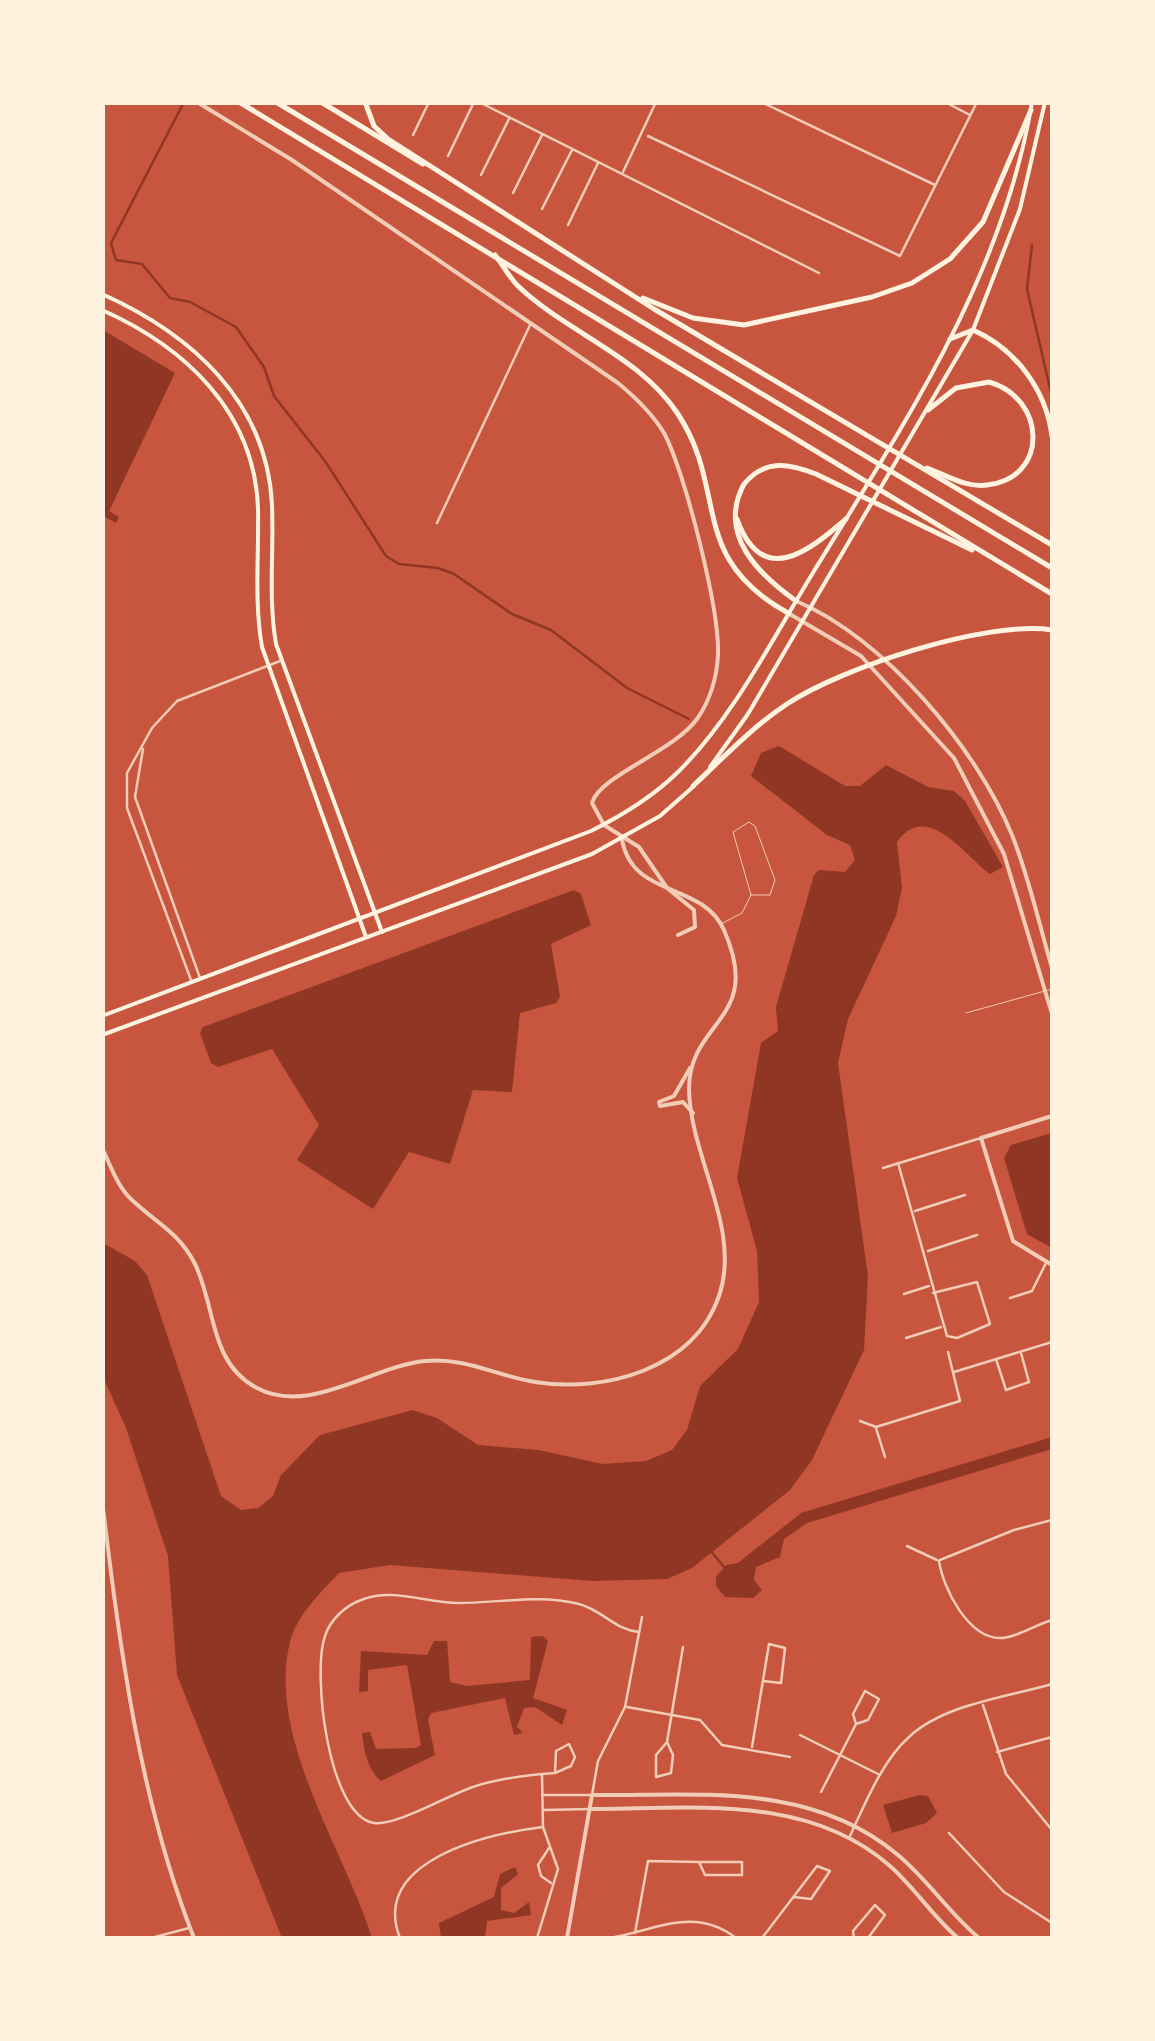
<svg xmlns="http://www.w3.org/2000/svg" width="1155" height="2041" viewBox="0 0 1155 2041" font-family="'IBM Plex Sans',sans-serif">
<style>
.water{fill:#8f3625}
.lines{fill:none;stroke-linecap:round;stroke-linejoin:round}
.stream{stroke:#8f3625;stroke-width:2.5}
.service{stroke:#f1ccb7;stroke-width:1}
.minor{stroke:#f1ccb7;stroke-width:2.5}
.tertiary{stroke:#f1ccb7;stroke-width:4}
.secondary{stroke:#fff3e0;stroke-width:4}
.motorway{stroke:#fff3e0;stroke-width:5}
</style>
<rect width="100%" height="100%" fill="#c8553d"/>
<g class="water">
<polygon points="103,330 175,373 109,511 119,517 116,523 103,516"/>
<path d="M 779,746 L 845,786 L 860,786 L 886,765 L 928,787 L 954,791 L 965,801 L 1003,867 L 990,874 C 966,857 927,799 897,842 L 902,888 L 896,916 L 848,1019 L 838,1063 L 868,1276 L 864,1350 L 812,1460 L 790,1490 L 692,1568 L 667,1579 L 592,1581 L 390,1565 L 339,1573 C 320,1593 297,1615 290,1642 C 266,1737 345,1851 372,1938 L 282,1938 L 177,1675 L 168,1556 L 126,1428 L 103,1377 L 103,1243 L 135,1261 L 147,1275 L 221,1496 L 241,1510 L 258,1508 L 273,1496 L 281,1475 L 320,1435 L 413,1410 L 437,1418 L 478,1445 L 538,1450 L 603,1464 L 646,1461 L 672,1450 L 687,1430 L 700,1386 L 738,1349 L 759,1302 L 757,1251 L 737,1178 L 761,1043 L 778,1031 L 776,1007 L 814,875 L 819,870 L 845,872 L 855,860 L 850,845 L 827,835 L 751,776 L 761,753 Z"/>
<polygon points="574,890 581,894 591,925 551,944 560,997 556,1003 520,1013 512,1092 473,1090 450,1164 409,1152 373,1209 297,1160 319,1125 272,1049 218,1067 211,1063 200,1033 203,1027"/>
<polygon points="1052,1133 1052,1248 1027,1234 1004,1158 1011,1145"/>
<polygon points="1052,1437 1052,1449 807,1523 784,1539 780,1557 756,1567 754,1580 762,1590 753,1598 725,1597 716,1586 716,1577 726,1565 738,1563 801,1513"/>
<path d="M 543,1636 L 548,1641 L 533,1698 L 567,1710 L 562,1725 L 535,1707 L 524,1708 L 517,1727 L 523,1733 L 514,1735 L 505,1698 L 431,1713 L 428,1720 L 435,1755 L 381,1781 C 367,1769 364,1750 362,1733 L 370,1732 L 376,1749 L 416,1748 L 421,1745 L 407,1665 L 368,1670 L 368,1691 L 359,1692 L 361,1651 L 427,1655 L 434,1641 L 447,1641 L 450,1682 L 467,1686 L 530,1680 L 531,1637 Z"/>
<polygon points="920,1795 928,1796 937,1813 926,1823 892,1833 883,1805"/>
<polygon points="515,1867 518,1874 501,1888 501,1910 514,1913 529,1902 531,1915 487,1921 485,1938 441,1938 439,1923 494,1897 500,1874"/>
</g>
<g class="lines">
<g class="stream">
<polyline points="184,102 111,243 116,260 142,264 170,298 190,302 236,327 264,367 274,396 325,461 386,556 399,564 438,568 454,574 512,614 551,630 627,688 689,719"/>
<polyline points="1032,245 1027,289 1052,397"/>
<polyline points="710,1550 724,1567"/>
</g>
<g class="service">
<polyline points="721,924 742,913 751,895 733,832 749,822 755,826 775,880 770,895 751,895"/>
<polyline points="966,1013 1052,989"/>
</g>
<g class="minor">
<polyline points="479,102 819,273"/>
<polyline points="761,102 935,185"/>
<polyline points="945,102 970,115"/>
<polyline points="413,135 429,102"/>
<polyline points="648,136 900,256 977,102"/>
<polyline points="448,156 474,102"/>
<polyline points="623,172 656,102"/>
<polyline points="481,175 509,119"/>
<polyline points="513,193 542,135"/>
<polyline points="542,209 572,150"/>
<polyline points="568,225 598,163"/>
<polyline points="437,523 530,325"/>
<polyline points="143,749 135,797 200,978"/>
<polyline points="191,980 127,808 127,773 152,728 177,701 280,661"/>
<polyline points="898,1163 947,1336 957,1338 990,1324 977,1282 933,1293"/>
<polyline points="883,1168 981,1138"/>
<polyline points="915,1211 965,1195"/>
<polyline points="928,1251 977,1235"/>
<polyline points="904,1294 929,1286"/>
<polyline points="1010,1298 1032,1291 1046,1263"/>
<polyline points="906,1338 941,1327"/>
<polyline points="996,1359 1006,1390 1029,1382 1021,1353"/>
<polyline points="954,1372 1052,1342"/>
<polyline points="860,1421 876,1427 960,1401 948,1352"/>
<polyline points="876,1428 885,1457"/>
<polyline points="907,1546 937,1560"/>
<polyline points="940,1560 1014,1530 1052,1520"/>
<path d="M 939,1561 C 943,1588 968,1638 1000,1638 C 1016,1638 1037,1624 1052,1620"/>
<polyline points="983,1705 1006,1774 1052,1830"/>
<polyline points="627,1707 700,1720 722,1745 790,1757"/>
<polyline points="800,1735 880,1775"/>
<polyline points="667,1742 656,1755 656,1777 671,1773 673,1755 667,1742 683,1647"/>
<polyline points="752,1747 769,1644 785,1648 781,1683 763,1681"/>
<polyline points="997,1752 1052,1737"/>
<path d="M 555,1773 L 571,1766 L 575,1757 L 569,1744 L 556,1751 L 555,1773 C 527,1775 499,1778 473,1787 C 448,1795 397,1826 374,1823 C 328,1816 312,1672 325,1636 C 330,1620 345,1606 361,1600 C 392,1587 426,1603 458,1603 C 499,1603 538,1594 579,1604 C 602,1610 615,1630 639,1632"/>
<polyline points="821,1792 856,1724 868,1720 879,1699 865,1691 853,1714 856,1724"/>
<polyline points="542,1795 592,1795 598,1761 625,1707 642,1617"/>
<polyline points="544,1810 590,1809"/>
<polyline points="949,1833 1004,1892 1052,1923"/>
<path d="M 850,1836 C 865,1804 882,1761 909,1737 C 944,1704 1008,1697 1052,1684"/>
<polyline points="549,1848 538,1865 541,1876 551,1883"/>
<polyline points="635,1933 648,1861 699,1862 705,1875 742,1875 742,1862 699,1862"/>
<polyline points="151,1938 189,1928"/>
<path d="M 400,1938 C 370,1861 486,1834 543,1827"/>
<polyline points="537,1938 558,1869 543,1827 542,1775"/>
<path d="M 610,1938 C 656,1930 694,1906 736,1938"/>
<polyline points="762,1938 817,1866 830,1871 811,1899 794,1897"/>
<polyline points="854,1938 853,1931 875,1905 885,1915 868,1938"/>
</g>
<g class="tertiary">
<path d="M 197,102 L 292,160 L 618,383 C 635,397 652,413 664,433 C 685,472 720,611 718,655 C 717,677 710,701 697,719 C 673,752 599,776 592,803 L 604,825 L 639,847 L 667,888 L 694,910 L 695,927 L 678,935"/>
<path d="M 796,601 C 883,637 977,748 1012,835 C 1029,877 1039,924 1052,968"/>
<polyline points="788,613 861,656 954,758 1004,854 1052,1014"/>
<polyline points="690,1068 674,1096 659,1102 660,1106 683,1102 693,1113"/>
<polyline points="1052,1116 981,1138 1013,1241 1052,1265"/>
<path d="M 102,1148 C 111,1166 117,1186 132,1200 C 156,1223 179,1232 195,1264 C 216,1307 209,1363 257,1388 C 309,1416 372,1366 425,1361 C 465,1357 497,1376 535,1382 C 605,1393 694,1369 719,1296 C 742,1229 690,1157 689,1089 C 689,1019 764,1021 724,930 C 702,881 633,899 622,840"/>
<polyline points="102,1482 102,1486"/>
<path d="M 102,1500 C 120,1648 139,1799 194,1938"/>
<path d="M 590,1809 C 692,1809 807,1793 890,1866 C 915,1888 933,1917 958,1938"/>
<path d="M 567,1938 L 592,1795 L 604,1795 C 707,1795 814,1784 898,1855 C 928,1880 949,1913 979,1938"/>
</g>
<g class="secondary">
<path d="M 102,294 C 191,334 267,401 272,505 C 274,552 268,597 276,644 L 382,932"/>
<path d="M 102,310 C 185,347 255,412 258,509 C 259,556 254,601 262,647 L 366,937"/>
<polyline points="710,767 748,714 973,330 1020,209 1045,102"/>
<path d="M 102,1016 L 591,831 C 623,815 654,796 679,771 C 733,717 772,640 811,576 C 902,427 1003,278 1032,102"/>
<polyline points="102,1035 592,854 660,816 694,786"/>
</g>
<g class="motorway">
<polyline points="239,102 1052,594"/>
<polyline points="276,102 1052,568"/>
<polyline points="321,102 423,164"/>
<polyline points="365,102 374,126 388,139 654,309 1052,545"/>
<path d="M 495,255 C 503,265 509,277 518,286 C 567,333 639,355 678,414 C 729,492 687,557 788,613"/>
<polyline points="643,298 693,318 744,325 872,297 912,283 950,259 983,222 1031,110"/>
<path d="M 950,339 L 973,330 C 1016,349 1046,390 1052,436"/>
<path d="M 927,468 C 946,475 966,488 987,485 C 1050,478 1046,398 989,382 L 956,388 L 928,410"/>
<path d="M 737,519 C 762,589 809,551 846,519"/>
<path d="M 796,601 C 758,574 717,534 744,484 C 765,459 788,463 816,474 L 972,550"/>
<path d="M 693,786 C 723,758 752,727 787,704 C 843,667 987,620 1052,630"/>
</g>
</g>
<rect width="1155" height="2041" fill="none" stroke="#fff3e0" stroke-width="210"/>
</svg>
